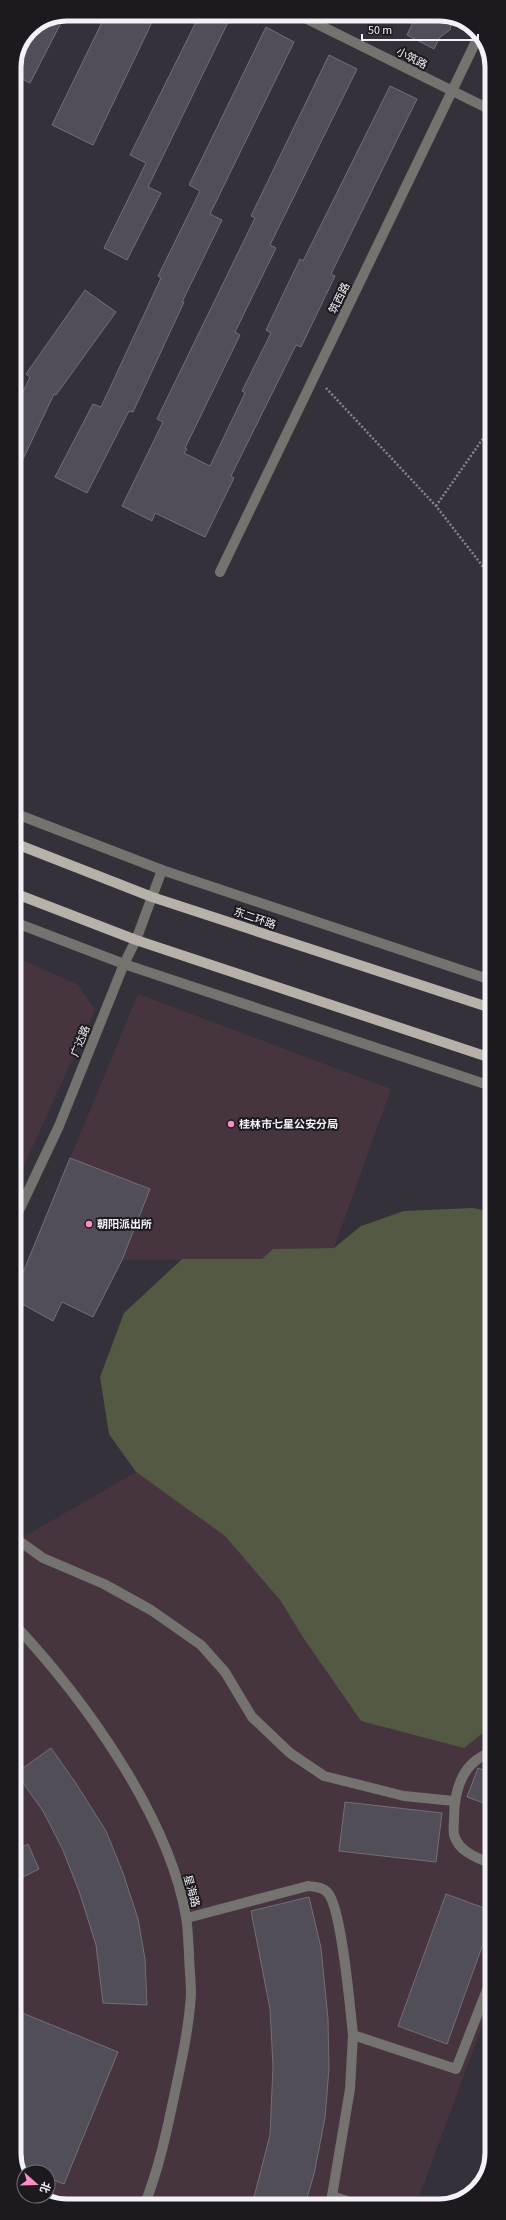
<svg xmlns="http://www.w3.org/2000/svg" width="506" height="2220" viewBox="0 0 506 2220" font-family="'Source Sans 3','Noto Sans SC',sans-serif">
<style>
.commercial{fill:#46353f}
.green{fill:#535942}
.building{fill:#524e57;stroke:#736f79}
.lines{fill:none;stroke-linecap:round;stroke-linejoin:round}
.path{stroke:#87848b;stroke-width:2.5;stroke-dasharray:2 2;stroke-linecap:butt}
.minor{stroke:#75736f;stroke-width:10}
.major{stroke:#b6b2a9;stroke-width:10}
.poi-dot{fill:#fb8fc5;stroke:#1c1a1e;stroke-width:1.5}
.labels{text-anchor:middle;stroke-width:4;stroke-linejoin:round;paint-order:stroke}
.street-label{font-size:11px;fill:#f4f2f8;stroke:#1c1a1e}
.poi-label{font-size:11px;font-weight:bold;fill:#f4f2f8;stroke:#1c1a1e;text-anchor:start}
.rim{fill:none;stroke:#f4f2f8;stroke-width:5}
</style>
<rect width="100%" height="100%" fill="#35313a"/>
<g class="commercial">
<polygon points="14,956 78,985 95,1010 15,1185"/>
<polygon points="138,994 391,1089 334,1248 273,1249 262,1259 122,1260 93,1317 62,1302 53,1321 15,1300 15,1292"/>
<polygon points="136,1472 225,1536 280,1600 304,1639 361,1721 492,1730 492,1999 416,2205 64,2206 40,2196 48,2196 48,2172 24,2172 24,2179 15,2163 15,1542"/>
</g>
<polygon class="green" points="473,1208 492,1212 492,1730 488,1729 464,1748 361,1721 304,1639 280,1600 225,1536 136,1472 109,1434 100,1377 124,1313 182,1259 262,1259 273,1249 334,1248 361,1226 404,1211"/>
<g class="building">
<polygon points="106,14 156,14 93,145 52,125"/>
<polygon points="200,14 232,14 148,187 161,193 127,260 104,248 146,163 130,155"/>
<polygon points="417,14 448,16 451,24 450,30 440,37 434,49 407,35"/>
<polygon points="65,15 30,83 14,75 40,25"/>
<polygon points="266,27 294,42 210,214 222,220 182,302 184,302 133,412 129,411 87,493 55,477 93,404 101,407 161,278 158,276 200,191 189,185"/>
<polygon points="329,55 357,69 270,245 276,248 235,332 240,335 185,448 187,449 184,453 210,466 245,393 242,391 271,333 266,330 300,259 303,261 390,86 417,99 331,274 335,276 301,347 296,345 231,476 234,478 205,537 155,513 152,521 122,506 163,422 157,419 255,218 251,216"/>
<polygon points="85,290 116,312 56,395 54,394 14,478 14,411 30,377 26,374"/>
<polygon points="70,1158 150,1189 122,1260 93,1317 62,1302 53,1321 15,1300 15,1292"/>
<polygon points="51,1748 75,1782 106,1831 123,1873 138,1919 145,1959 147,2005 103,2003 96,1945 79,1891 62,1848 43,1811 16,1773"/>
<polygon points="478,1768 492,1773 492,1806 467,1797"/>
<polygon points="345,1802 442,1813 436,1862 339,1851"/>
<polygon points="28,1844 39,1869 15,1881 15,1851"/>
<polygon points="446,1894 492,1911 492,1919 447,2044 398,2026"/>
<polygon points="309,1897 321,1948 328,2019 329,2068 325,2118 314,2174 305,2205 252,2205 270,2135 273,2066 270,2009 251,1911"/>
<polygon points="15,2010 118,2052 64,2184 48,2178 48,2172 34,2172 15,2163"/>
</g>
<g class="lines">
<g class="path">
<polyline points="326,388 436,506 491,577"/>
<polyline points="436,506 491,427"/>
</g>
<g class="minor">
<polyline points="297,14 491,110"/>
<polyline points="220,572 479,35"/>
<polyline points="14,813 162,870 491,980"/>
<polyline points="14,922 124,964 491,1086"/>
<polyline points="15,1219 59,1126 124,964 136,940 162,870"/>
<polyline points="15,1538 43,1558 104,1584 151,1610 201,1645 225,1672 252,1717 290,1753 324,1776 404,1796 454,1801"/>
<path d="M 15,1625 C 84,1699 169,1816 186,1917 C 188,1928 188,1941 189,1952 C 189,1966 191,1980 191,1994 C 189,2027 182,2059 175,2092 C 167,2130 159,2169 144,2206"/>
<path d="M 492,1752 C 462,1762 454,1791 454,1819 C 454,1824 453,1831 454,1835 C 459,1852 477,1858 492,1864"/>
<path d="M 187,1918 L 308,1886 C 315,1887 323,1887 328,1893 C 342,1910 350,2008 353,2035 L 456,2069 L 492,1977"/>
<polyline points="332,2196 359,2205"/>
<polyline points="329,2205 332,2196 350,2089 353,2035"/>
</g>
<g class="major">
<polyline points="14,843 152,897 491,1008"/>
<polyline points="14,893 136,940 491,1058"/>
</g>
</g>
<g class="poi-dot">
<circle cx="231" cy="1124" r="4"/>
<circle cx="89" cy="1224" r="4"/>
</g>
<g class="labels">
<g class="street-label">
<text transform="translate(412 58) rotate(27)" y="4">小筑路</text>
<text transform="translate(339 298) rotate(-64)" y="4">筑西路</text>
<text transform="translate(255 918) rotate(19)" y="4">东二环路</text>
<text transform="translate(80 1041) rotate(-68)" y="4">广达路</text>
<text transform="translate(192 1891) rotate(75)" y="4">星海路</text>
</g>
<g class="poi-label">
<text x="239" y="1128">桂林市七星公安分局</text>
<text x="97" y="1228">朝阳派出所</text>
</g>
</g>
<path d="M0 0H506V2220H0ZM67 21H439A46 46 0 0 1 485 67V2153A46 46 0 0 1 439 2199H67A46 46 0 0 1 21 2153V67A46 46 0 0 1 67 21Z" fill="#1c1a1e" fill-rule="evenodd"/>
<path class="rim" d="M67 21H439A46 46 0 0 1 485 67V2153A46 46 0 0 1 439 2199H67A46 46 0 0 1 21 2153V67A46 46 0 0 1 67 21Z"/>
<g transform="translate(36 2184) rotate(110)"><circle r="19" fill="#1c1a1e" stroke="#727075"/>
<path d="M0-3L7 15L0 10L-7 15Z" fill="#fb8fc5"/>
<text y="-6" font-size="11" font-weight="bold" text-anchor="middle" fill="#f4f2f8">北</text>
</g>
<path d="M362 34v6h116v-6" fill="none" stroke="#f4f2f8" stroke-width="2"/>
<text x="368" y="34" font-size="12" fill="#f4f2f8" stroke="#1c1a1e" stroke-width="3" paint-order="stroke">50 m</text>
</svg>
